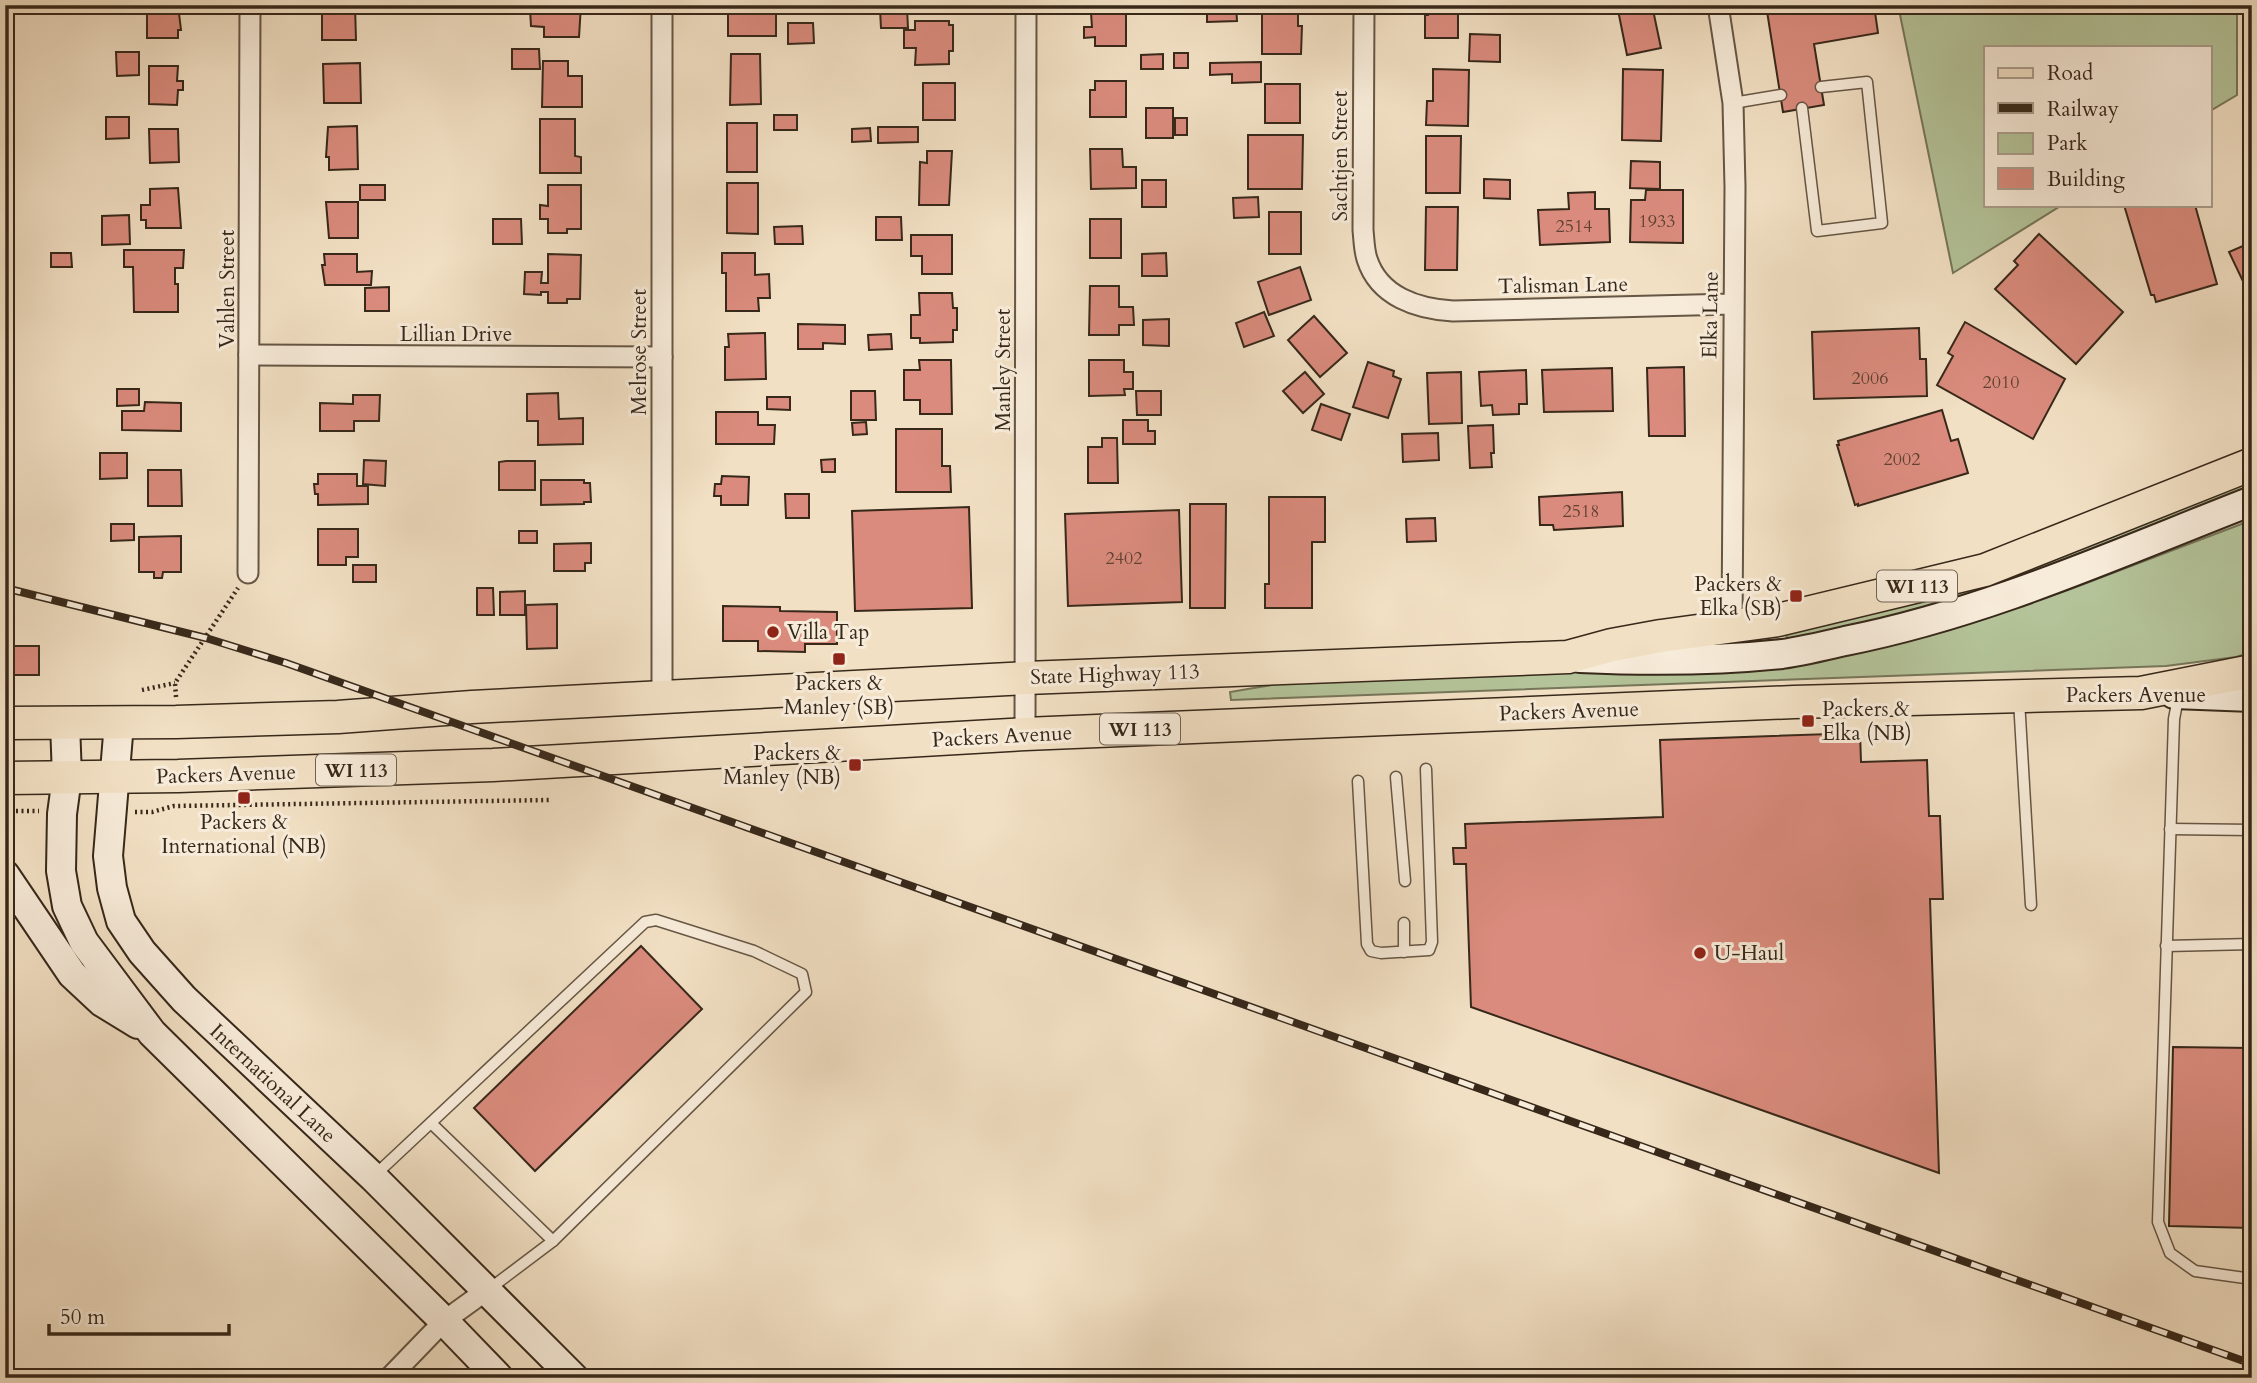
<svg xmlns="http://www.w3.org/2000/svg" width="2257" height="1383" viewBox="0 0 2257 1383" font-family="Cardo,serif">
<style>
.green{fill:#b4c399;stroke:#76765a;stroke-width:2}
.building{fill:#da8b7d;stroke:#37281a;stroke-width:2}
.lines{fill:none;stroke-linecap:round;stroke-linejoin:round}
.service-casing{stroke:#665644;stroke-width:13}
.minor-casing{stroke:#665644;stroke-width:23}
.secondary-casing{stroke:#37281a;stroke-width:32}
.primary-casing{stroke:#37281a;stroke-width:35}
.path{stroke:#37281a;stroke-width:4.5;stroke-dasharray:2 3.5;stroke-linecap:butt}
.service{stroke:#f7ebd9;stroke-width:10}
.minor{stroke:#f7ebd9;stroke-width:19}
.secondary{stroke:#f7ebd9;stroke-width:28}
.primary{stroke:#f2e0c4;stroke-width:32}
.rail-casing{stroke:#37281a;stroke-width:8}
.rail{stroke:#f7ebd9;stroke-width:5;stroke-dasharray:16;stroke-linecap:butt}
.poi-dot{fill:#8f2418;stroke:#f7ebd9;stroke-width:2.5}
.labels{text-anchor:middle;stroke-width:6;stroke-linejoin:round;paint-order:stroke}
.number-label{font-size:18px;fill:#604133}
.shield{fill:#f7ebd9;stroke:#716253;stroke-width:2}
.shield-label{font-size:19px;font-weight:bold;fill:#37281a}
.street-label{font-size:21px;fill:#37281a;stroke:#f7ebd9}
.poi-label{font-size:21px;fill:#37281a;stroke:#f7ebd9;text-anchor:start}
</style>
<rect width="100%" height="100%" fill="#f2e0c4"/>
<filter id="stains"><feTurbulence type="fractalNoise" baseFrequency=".00286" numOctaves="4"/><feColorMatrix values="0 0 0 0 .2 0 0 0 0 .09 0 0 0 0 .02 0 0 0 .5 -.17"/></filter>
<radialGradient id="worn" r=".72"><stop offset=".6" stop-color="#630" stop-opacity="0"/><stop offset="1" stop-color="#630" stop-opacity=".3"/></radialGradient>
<g class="green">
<polygon points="1898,5 2237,5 2237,95 2210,111 2210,47 1986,47 1986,205 2062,205 1953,273"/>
<polygon points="2252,478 2252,487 1977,593 1891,619 1787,640 1786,632"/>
<polygon points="2252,520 2252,652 2236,657 2166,666 1231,700 1230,692 1283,683 1799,658 1946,631 2068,590"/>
</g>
<g class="building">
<polygon points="147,5 178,5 181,30 178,30 178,38 147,38"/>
<polygon points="322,5 355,5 356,40 322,40"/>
<rect x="364" y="5" width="24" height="7"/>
<polygon points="570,5 581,5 579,37 544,37 544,27 531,26 530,9"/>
<rect x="728" y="5" width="48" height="31"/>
<polygon points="1207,5 1236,5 1237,21 1207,22"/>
<polygon points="1428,5 1458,5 1458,38 1425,38 1425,15 1428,15"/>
<polygon points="1617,5 1652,5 1661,48 1627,55"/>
<polygon points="1766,5 1874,5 1878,33 1814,44 1824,105 1783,112"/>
<polygon points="907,8 908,28 881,28 880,9"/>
<polygon points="1262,9 1298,9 1298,26 1302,26 1301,54 1262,54"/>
<polygon points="1091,13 1126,13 1126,46 1095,46 1095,37 1084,38 1084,27 1092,27"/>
<polygon points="915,21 949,21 949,25 953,25 953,51 949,51 949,64 915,65 916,48 904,48 904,30 915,30"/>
<polygon points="788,23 813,23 814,43 788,44"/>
<polygon points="1470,34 1500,35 1500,62 1469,61"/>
<polygon points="512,49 539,49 540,69 512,69"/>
<polygon points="116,52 139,52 139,75 117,76"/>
<rect x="1174" y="53" width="14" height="15"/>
<polygon points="731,54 760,54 761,104 730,105"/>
<polygon points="1163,54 1163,69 1141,69 1141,55"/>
<polygon points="543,61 568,61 568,76 582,76 582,107 542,107"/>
<polygon points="1261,62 1261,82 1232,83 1232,74 1210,75 1210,63"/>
<polygon points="360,63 361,103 324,103 323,64"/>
<polygon points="149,66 178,66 177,81 183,81 183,90 178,90 177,105 149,104"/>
<polygon points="1433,69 1469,70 1468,126 1426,125 1427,101 1433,101"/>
<polygon points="1623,69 1663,70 1661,141 1622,140"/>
<polygon points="1095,81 1126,81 1126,117 1090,117 1090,90 1095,90"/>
<rect x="923" y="83" width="32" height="37"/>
<rect x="1265" y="84" width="35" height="39"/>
<rect x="1146" y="108" width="27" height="30"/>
<rect x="774" y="115" width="23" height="15"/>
<polygon points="106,117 129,117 129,138 106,139"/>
<rect x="1175" y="118" width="12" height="17"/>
<polygon points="540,119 575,119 575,156 581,157 581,173 540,173"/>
<rect x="727" y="123" width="30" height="49"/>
<polygon points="357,126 358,169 329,170 329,157 326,157 328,127"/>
<polygon points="878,127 918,127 918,142 878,143"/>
<polygon points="870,128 871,141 852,142 852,129"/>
<polygon points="149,129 178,129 179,162 150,163"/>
<polygon points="1248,135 1303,135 1302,189 1248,189"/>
<polygon points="1426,136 1461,136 1460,193 1426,193"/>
<polygon points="1090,149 1122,149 1123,167 1136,167 1136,188 1091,189"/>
<polygon points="927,151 952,151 949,205 919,205 920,162 927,163"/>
<polygon points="1631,161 1660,162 1660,189 1630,188"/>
<polygon points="1484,179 1510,180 1510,199 1484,198"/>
<rect x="1142" y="180" width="24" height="27"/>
<polygon points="727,183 758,183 758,234 727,233"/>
<rect x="360" y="185" width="25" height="15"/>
<polygon points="548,185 581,185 581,229 567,229 567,233 548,233 548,219 540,219 540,205 548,206"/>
<polygon points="178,188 181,228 146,228 146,220 141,220 141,205 150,205 150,189"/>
<polygon points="1646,190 1683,190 1683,243 1630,242 1631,200 1645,200"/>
<polygon points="1595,192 1595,209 1609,209 1610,242 1540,245 1538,210 1569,209 1568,193"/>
<polygon points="1258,197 1259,217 1234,218 1233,198"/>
<polygon points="326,202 358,202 358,238 329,238"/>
<polygon points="2124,205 2195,205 2217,284 2156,302 2154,295 2151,295"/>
<polygon points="1426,207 1458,207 1457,270 1425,270"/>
<rect x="1269" y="212" width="32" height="42"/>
<polygon points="129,215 130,244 102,245 102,216"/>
<polygon points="876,217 901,217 902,240 876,240"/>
<polygon points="493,219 521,219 522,244 493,244"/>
<rect x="1090" y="219" width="31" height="39"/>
<polygon points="802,226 803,244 775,244 774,227"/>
<polygon points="2039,234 2123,312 2076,364 1995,289 2018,265 2014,261"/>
<polygon points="911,235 952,235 952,274 922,274 922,256 911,256"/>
<polygon points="2252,242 2252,300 2229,252"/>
<polygon points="124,250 184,250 183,268 175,268 175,284 178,284 178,312 134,312 133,267 124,267"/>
<polygon points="51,253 71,253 72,267 51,267"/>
<polygon points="722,253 755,253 755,275 769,274 770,298 758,298 759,311 726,311 726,273 722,273"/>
<polygon points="1166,253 1167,276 1142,276 1142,254"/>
<polygon points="324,254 357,254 357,272 372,271 371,285 325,285 322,265 325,265"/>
<polygon points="548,254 581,255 580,299 567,299 567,303 548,303 548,292 541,292 541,295 524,294 525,272 542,272 541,283 548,283"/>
<polygon points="1300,267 1311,300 1269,315 1258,282"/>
<polygon points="1090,286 1119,286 1119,307 1133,307 1134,325 1119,325 1119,335 1089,335"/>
<polygon points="389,287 389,311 365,311 365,288"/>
<polygon points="919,293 952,293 953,308 957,308 957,330 953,330 953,342 920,343 920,338 911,338 911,315 920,315"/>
<polygon points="1264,312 1274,336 1244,347 1236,323"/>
<polygon points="1314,316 1347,353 1320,377 1288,340"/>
<polygon points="1169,319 1169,346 1143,345 1143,320"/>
<polygon points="1965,322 2065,379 2033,439 1937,385 1953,356 1948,353"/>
<polygon points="798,324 845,325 845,344 823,343 823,349 798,349"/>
<polygon points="1919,328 1920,359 1926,359 1927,396 1814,399 1812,332"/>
<polygon points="765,333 766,379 725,380 725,347 729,347 728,334"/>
<polygon points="891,334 892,349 869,350 868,335"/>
<polygon points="919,360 951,360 952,414 920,414 920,400 904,400 904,370 920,370"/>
<polygon points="1089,360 1124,360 1124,372 1133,372 1133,389 1124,389 1125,395 1089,396"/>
<polygon points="1368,362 1394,371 1393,376 1401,379 1388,418 1353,407"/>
<polygon points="1684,367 1685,436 1649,436 1647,368"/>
<polygon points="1612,368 1613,411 1544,412 1542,370"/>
<polygon points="1526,370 1527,404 1519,404 1519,414 1493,415 1492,405 1481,406 1479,372"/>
<polygon points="1305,372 1324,394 1303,413 1283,391"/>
<polygon points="1461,372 1462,423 1429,424 1427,373"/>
<polygon points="117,389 139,389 139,405 117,406"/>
<polygon points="851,391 875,391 876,420 851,420"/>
<polygon points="1136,391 1161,391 1161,415 1137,415"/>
<polygon points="558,393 559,419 583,418 583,444 538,445 538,421 527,421 527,394"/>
<polygon points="353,395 380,395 379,421 354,421 354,431 320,431 320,403 353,404"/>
<polygon points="767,397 790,397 790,410 767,409"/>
<polygon points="145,402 181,403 181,431 122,430 122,411 144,411"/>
<polygon points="1321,404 1350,414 1341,440 1312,430"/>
<polygon points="1942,410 1951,441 1958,439 1968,473 1858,506 1858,504 1855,505 1837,445 1839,445 1838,441"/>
<polygon points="716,412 758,412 758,425 775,425 774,444 716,444"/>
<polygon points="1123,420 1148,420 1148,431 1155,431 1155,444 1123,444"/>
<polygon points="866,422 867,434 853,435 852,423"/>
<polygon points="1493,425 1494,453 1491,453 1492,467 1470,468 1468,426"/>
<polygon points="896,429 942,429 942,466 950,466 951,492 896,492"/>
<polygon points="1438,433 1439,460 1403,462 1402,434"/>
<polygon points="1102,438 1117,438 1118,483 1088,483 1088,447 1102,447"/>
<polygon points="100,453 127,453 127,478 100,479"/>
<polygon points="835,459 835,472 822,472 821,460"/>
<polygon points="364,460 386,461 385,486 363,484"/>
<polygon points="506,461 535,461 535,490 499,490 499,462"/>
<polygon points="148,470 181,470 182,506 148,506"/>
<polygon points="318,474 357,474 357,486 368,486 368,504 318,505 318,494 315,494 314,484 318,484"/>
<polygon points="722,476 749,477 748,505 721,505 721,496 714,496 715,484 721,484"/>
<polygon points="541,480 584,480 584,483 590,483 591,502 584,502 584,504 541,505"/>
<polygon points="1622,492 1623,526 1554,530 1553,525 1540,525 1539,497"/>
<polygon points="785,494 809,494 809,518 786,518"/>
<polygon points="1269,497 1325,497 1325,542 1312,542 1312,608 1265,608 1265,584 1269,584"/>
<polygon points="1190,504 1226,504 1225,608 1190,608"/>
<polygon points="969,507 972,608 855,611 852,511"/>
<polygon points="1179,510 1182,602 1068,606 1065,514"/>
<polygon points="1435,518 1436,541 1407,542 1406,519"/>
<polygon points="111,524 134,524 134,540 111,541"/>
<polygon points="318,529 358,529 358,557 346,557 346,565 318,565"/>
<rect x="519" y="531" width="18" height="12"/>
<polygon points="181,536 181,572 163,572 162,578 154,578 154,572 139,572 139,537"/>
<polygon points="591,543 591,563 585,563 585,571 554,571 554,544"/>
<rect x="353" y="565" width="23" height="17"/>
<polygon points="477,588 493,588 494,615 477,615"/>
<polygon points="525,591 525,615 500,615 500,592"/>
<polygon points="557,604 557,648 527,649 526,605"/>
<polygon points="723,606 780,607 780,611 837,612 837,644 805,644 805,652 758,651 758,641 723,641"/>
<rect x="5" y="646" width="34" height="29"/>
<polygon points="1860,733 1861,762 1927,760 1929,816 1940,816 1943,899 1930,899 1939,1173 1471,1007 1466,864 1454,864 1453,848 1466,848 1465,824 1663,817 1660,740"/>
<polygon points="641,946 702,1009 535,1171 474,1108"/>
<polygon points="2173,1047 2252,1048 2252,1228 2169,1226"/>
</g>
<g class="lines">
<g class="service-casing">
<g id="service">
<polyline points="1733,103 1781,95"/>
<polyline points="1802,108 1817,231 1882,223 1867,82 1821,87"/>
<polyline points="2178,698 2174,719 2158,1222 2170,1253 2195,1271 2252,1279"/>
<polyline points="2019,700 2031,905"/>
<polyline points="1396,777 1405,881"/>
<polyline points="1358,781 1367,944 1371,951 1381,953 1429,950 1432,942 1426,769"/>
<polyline points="2170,829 2252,830"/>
<polyline points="2166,946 2252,944"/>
<polyline points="1404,952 1404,923"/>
<polyline points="431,1123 553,1241"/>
<polyline points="374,1176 645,922 656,920 754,951 802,974 806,992 553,1241 488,1290"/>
</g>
</g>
<g class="minor-casing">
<g id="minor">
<path d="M 1364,5 L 1363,230 C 1364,239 1364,250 1367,259 C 1379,297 1418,309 1453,311 L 1733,304"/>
<polyline points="1718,5 1733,103 1735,187 1732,627"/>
<polyline points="249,355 662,357"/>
<polyline points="248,573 250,5"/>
<polyline points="662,699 662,5"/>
<polyline points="1025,734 1026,5"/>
<polyline points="389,1378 444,1321 487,1290"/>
</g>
</g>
<g class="secondary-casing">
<g id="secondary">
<path d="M 1580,658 C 1648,661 1715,661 1782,654 C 1803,651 1824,646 1845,641 C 1987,613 2118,553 2252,501"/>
<polyline points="2174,694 2252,697"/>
<polyline points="65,723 67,777 62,814 61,871 67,906 84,942 152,1033 444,1321 499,1378"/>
<polyline points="119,723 108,856 112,888 121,921 142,952 184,999 373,1177 574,1378"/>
<polyline points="5,875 72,974 102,1002 138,1024"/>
</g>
</g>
<g class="primary-casing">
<g id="primary">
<polyline points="5,723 176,722 338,717 472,707 1026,678 1568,657 1612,645 1661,636 1778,620 1985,570 2252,464"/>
<polyline points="5,778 178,776 493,765 1025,734 1794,702 2141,693 2252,671"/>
</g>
</g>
<g class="path">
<polyline points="142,690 175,683"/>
<polyline points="176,697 175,683 238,588"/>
<polyline points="5,811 39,811"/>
<polyline points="135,812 152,812 174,806 550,800"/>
</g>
<use href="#service" class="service"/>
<use href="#minor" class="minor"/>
<use href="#secondary" class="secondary"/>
<use href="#primary" class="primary"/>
<g class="rail-casing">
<polyline id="rail" points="5,588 206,638 286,663 2252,1364"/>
</g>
<use href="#rail" class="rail"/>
</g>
<g class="poi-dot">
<rect x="1789" y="589" width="14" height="14" rx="3.5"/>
<circle cx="773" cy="632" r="7"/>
<rect x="832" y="652" width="14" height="14" rx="3.5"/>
<rect x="1801" y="714" width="14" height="14" rx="3.5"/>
<rect x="848" y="758" width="14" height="14" rx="3.5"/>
<rect x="237" y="791" width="14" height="14" rx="3.5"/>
<circle cx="1700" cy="953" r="7"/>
</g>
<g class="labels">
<g class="number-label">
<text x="1657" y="227">1933</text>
<text x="1574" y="232">2514</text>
<text x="1870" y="384">2006</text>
<text x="2001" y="388">2010</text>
<text x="1902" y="465">2002</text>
<text x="1581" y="517">2518</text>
<text x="1124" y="564">2402</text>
</g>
<g class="shield">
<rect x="1877" y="570.5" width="80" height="31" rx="5"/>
<rect x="1100" y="713.5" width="80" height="31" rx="5"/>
<rect x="316" y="754.5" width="80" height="31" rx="5"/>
</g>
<g class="shield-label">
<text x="1917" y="593">WI 113</text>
<text x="1140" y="736">WI 113</text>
<text x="356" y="777">WI 113</text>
</g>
<g class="street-label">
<text transform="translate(1340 156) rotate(-90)" y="7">Sachtjen Street</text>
<text transform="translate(1563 285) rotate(-1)" y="7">Talisman Lane</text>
<text transform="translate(227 289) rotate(-90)" y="7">Vahlen Street</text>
<text transform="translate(1710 315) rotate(-89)" y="7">Elka Lane</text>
<text x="456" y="341">Lillian Drive</text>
<text transform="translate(639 352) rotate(-90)" y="7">Melrose Street</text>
<text transform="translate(1003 370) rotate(-90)" y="7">Manley Street</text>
<text transform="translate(1115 674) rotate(-2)" y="7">State Highway 113</text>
<text x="2136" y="702">Packers Avenue</text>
<text transform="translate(1569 711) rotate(-2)" y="7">Packers Avenue</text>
<text transform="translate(1002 736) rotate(-3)" y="7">Packers Avenue</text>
<text transform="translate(226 774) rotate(-2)" y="7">Packers Avenue</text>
<text transform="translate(273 1083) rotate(43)" y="7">International Lane</text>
</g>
<g class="poi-label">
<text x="1782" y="591" text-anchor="end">Packers &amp;<tspan x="1782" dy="24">Elka (SB)</tspan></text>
<text x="787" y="639">Villa Tap</text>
<text x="839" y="690" text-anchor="middle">Packers &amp;<tspan x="839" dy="24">Manley (SB)</tspan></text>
<text x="1822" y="716">Packers &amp;<tspan x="1822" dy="24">Elka (NB)</tspan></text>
<text x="841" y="760" text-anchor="end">Packers &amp;<tspan x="841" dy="24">Manley (NB)</tspan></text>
<text x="244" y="829" text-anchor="middle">Packers &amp;<tspan x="244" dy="24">International (NB)</tspan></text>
<text x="1714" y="960">U-Haul</text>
</g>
</g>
<rect width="2257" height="1383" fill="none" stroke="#f2e0c4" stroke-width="28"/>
<rect x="7" y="7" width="2243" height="1369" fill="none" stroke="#37281a" stroke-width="3.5"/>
<rect x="14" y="14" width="2229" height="1355" fill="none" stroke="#37281a" stroke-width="2"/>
<rect x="1984" y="46" width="228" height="161" fill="#f7ebd9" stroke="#aa9d8d" stroke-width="2"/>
<rect x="1998" y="68" width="35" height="10" fill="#f2e0c4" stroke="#aa9d8d" stroke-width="2"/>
<text x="2047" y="80" font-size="21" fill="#37281a">Road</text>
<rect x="1998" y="103" width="35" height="10" fill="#37281a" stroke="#aa9d8d" stroke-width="2"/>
<text x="2047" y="116" font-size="21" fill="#37281a">Railway</text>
<rect x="1998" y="133" width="35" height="21" fill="#b4c399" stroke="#aa9d8d" stroke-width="2"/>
<text x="2047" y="150" font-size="21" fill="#37281a">Park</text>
<rect x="1998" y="168" width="35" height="21" fill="#da8b7d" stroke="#aa9d8d" stroke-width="2"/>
<text x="2047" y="186" font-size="21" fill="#37281a">Building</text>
<path d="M49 1324v10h180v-10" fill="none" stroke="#37281a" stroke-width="3.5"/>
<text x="60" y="1324" font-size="21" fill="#37281a" stroke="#f7ebd9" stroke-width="5" paint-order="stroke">50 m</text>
<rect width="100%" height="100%" filter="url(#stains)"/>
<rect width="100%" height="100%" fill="url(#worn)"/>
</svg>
